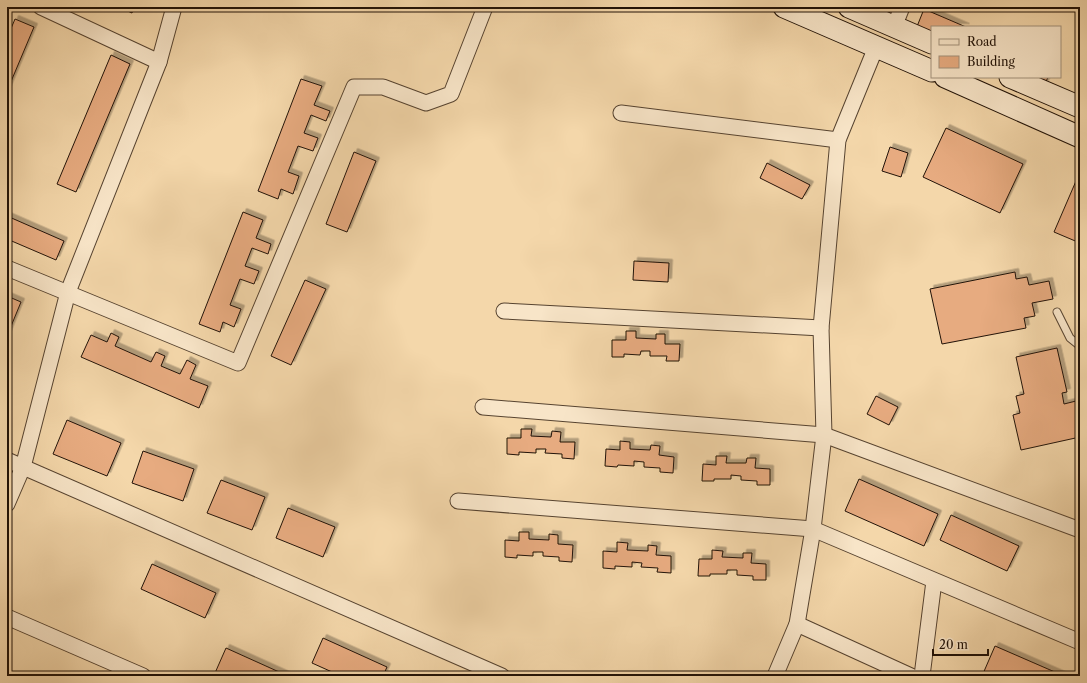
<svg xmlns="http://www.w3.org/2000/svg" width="1087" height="683" viewBox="0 0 1087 683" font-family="'Libre Caslon Text',serif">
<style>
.building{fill:#e7ab80;stroke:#211207;filter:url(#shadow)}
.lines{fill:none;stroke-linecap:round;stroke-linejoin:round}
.lane-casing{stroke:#564330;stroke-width:9}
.street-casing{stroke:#564330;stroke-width:17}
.secondary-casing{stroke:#211207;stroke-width:23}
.lane{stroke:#f8e5c8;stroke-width:7}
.street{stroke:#f8e5c8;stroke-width:15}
.secondary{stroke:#f8e5c8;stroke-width:21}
</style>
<defs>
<filter id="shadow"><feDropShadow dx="3.5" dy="-3.5" stdDeviation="0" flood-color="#0004"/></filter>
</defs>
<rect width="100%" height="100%" fill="#f4d7aa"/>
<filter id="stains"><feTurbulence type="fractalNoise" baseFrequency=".005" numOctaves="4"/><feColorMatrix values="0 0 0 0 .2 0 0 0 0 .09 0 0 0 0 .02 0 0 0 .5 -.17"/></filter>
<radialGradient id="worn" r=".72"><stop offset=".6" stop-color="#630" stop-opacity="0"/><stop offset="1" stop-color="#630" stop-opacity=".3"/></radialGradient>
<g class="building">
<polygon points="119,7 134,7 132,13"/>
<polygon points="924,9 966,27 932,27 932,36 916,29"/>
<polygon points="15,19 34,27 7,91 7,38"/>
<polygon points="111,55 130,64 76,192 57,184"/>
<polygon points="1028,77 1048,77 1045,84"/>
<polygon points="301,79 322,86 314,105 330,111 326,121 311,115 304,133 318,138 313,151 298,146 288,172 299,176 293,194 281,189 278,199 258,191"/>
<polygon points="946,128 1023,164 1000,213 923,177"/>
<polygon points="890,147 908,153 901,177 882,171"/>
<polygon points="354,152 376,161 347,232 326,224"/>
<polygon points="767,163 810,185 802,199 760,178"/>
<polygon points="1076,181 1080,183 1080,243 1054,232"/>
<polygon points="243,212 263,220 256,238 271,244 268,254 252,248 245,266 259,271 254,284 240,279 230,305 241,309 234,327 223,322 220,332 199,324"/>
<polygon points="7,216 64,241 56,260 7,239"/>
<polygon points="634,261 669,263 668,282 633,280"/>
<polygon points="1015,272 1016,279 1027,277 1029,285 1049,281 1053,299 1032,303 1035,316 1024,318 1026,328 942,344 930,289"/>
<polygon points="305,280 326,289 291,365 271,356"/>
<polygon points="7,296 21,302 7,336"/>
<polygon points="626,331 636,331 636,338 656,339 656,334 665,334 665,344 680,344 679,361 666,361 667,356 650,356 650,351 641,351 640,355 624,354 624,357 612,357 612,340 626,340"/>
<polygon points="111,333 119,337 115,346 151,362 156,352 165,356 161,366 180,374 187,360 196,365 190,379 208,386 199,408 81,357 91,335 107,342"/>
<polygon points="1057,348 1067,392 1062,393 1064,404 1080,400 1080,437 1021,450 1013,415 1020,413 1016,396 1024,394 1016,357"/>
<polygon points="876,396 898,407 889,425 867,414"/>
<polygon points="67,420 121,443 107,476 53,454"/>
<polygon points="521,429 532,429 531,436 551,437 552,431 561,432 560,442 575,442 574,459 562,458 562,454 545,453 546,449 536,449 536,453 519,452 519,455 507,454 507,438 521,438"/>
<polygon points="620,441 630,442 630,449 650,450 651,445 660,446 659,455 674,457 673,473 660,472 660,468 644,467 644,462 634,461 634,466 618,465 617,467 605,466 606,449 620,450"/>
<polygon points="143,451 194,469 183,501 132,483"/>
<polygon points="716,456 727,456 726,463 746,463 747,458 756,458 755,468 770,469 770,485 757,485 757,481 741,480 741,476 731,475 731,479 714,479 714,481 702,481 703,464 716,465"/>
<polygon points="859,479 938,514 924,546 845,511"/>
<polygon points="221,480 265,497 252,530 207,513"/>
<polygon points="288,508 335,527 323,557 276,538"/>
<polygon points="951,515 1019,546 1007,571 940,540"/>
<polygon points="519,532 529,532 529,539 549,540 549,534 558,535 558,544 573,545 572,562 559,561 559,557 543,556 543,552 533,552 533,556 517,555 517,558 505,557 505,540 519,541"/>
<polygon points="617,542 628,543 627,550 648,551 648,545 657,546 656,555 671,556 671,573 657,572 658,568 641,567 642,563 632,562 632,567 615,566 615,569 603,568 603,551 617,552"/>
<polygon points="712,550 723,551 722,557 743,558 743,553 752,553 751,563 766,564 766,580 753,580 753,576 737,575 737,570 727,570 727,574 710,574 710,576 698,576 699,559 712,559"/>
<polygon points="152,564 216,593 205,618 141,589"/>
<polygon points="323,638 387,667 383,676 341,676 312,663"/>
<polygon points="995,646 1064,676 982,676"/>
<polygon points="226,648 288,676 222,676 215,673"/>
</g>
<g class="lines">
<g class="lane-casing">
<polyline id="lane" points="1057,312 1070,338 1080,346"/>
</g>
<g class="street-casing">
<g id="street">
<polyline points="41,7 159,62"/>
<polyline points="894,27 902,7"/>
<polyline points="621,113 838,140"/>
<polyline points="7,268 238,363 354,87 383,87 426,103 451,94 485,7"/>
<polyline points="504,311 821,328"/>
<polyline points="483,407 824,435 1080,530"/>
<polyline points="7,460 502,676"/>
<polyline points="458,501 813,529 1080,642"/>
<polyline points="7,504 23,467 68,292 159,62 174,7"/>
<polyline points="7,617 143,676"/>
<polyline points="797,624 911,676"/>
<polyline points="775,676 797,624 813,529 824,435 821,328 838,140 876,47"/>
<polyline points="922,676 934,581"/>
</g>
</g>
<g class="secondary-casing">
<g id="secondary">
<polyline points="784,7 932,71"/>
<polyline points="849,7 932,43"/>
<polyline points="945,77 1080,137"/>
<polyline points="1010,77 1080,107"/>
</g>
</g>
<use href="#lane" class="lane"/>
<use href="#street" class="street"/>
<use href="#secondary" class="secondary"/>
</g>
<rect width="1087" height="683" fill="none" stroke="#f4d7aa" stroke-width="24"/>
<rect x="8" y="8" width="1071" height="667" fill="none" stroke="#211207" stroke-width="2"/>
<rect x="12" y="12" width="1063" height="659" fill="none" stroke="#211207"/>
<rect x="931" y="26" width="130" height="52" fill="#f8e5c8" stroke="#a2917b"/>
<rect x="939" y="39" width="20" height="6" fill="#f8e5c8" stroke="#a2917b"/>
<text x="967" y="46" font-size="12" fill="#211207">Road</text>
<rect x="939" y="56" width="20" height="12" fill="#e7ab80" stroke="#a2917b"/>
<text x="967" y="66" font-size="12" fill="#211207">Building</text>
<path d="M933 649v6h55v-6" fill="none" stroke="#211207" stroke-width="2"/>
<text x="939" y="649" font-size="12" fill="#211207" stroke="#f8e5c8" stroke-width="3" paint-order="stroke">20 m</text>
<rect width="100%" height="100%" filter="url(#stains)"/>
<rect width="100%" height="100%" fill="url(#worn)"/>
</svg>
